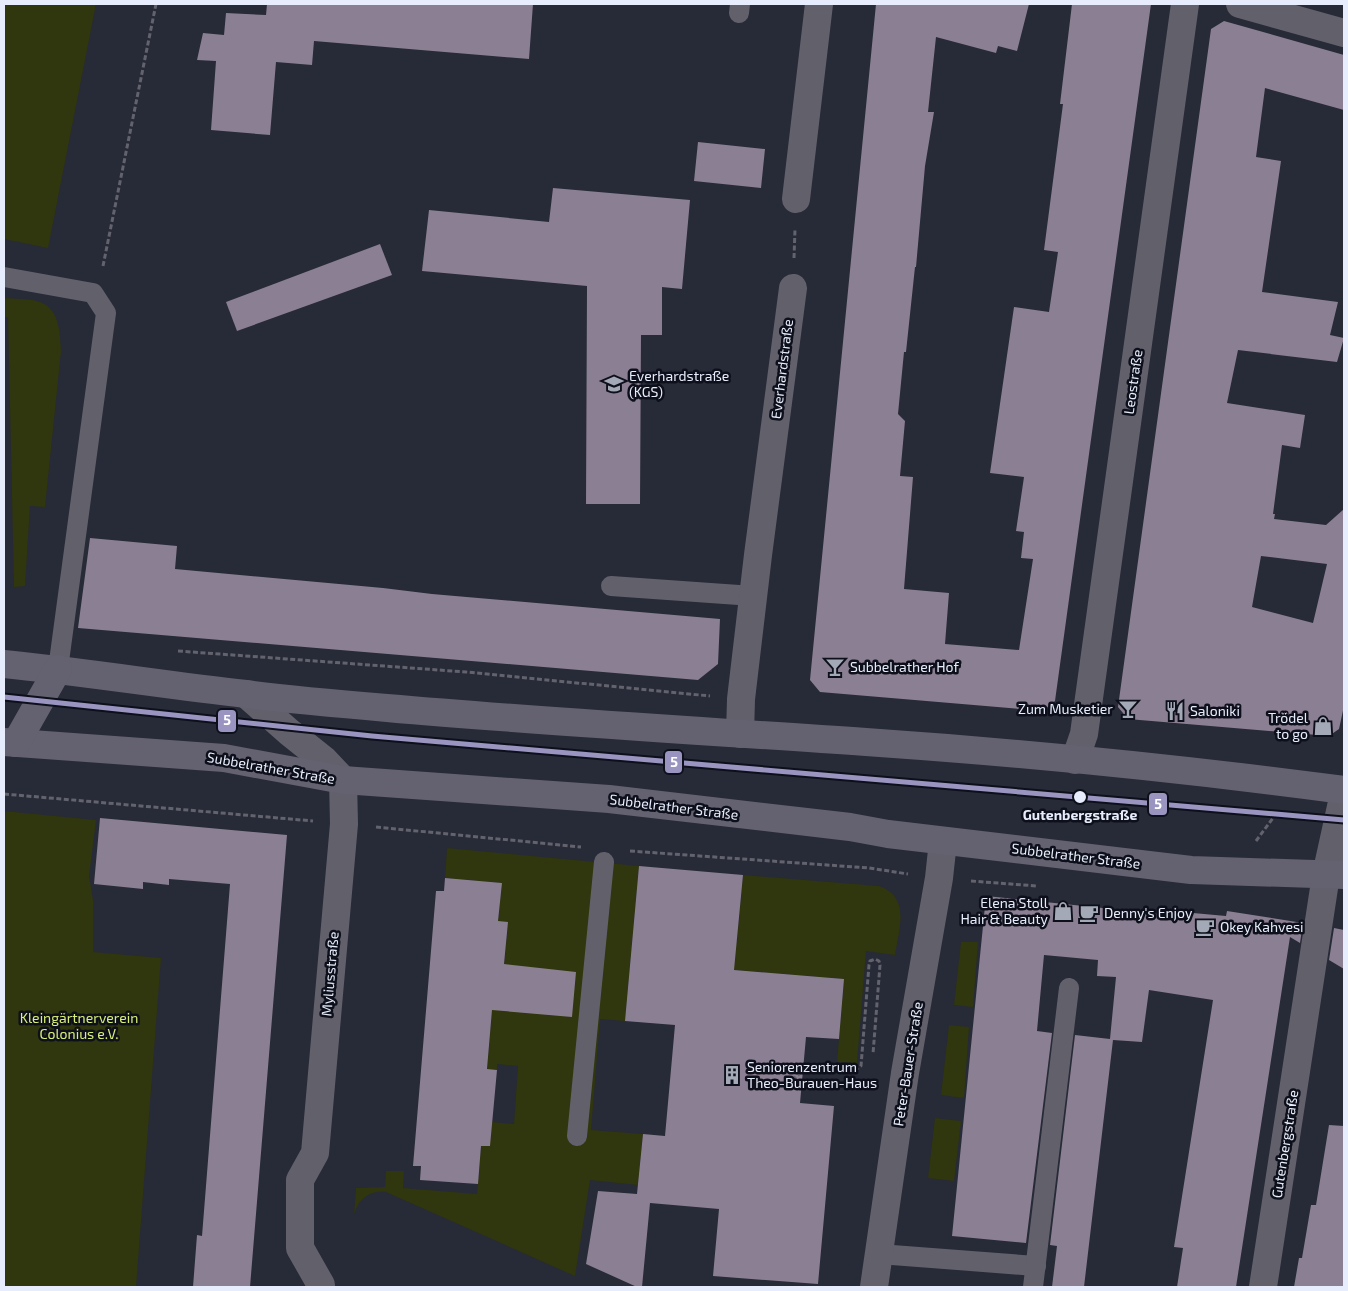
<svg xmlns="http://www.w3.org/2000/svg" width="1348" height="1291" viewBox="0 0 1348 1291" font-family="'Exo 2',sans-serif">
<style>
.green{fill:#30360d}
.building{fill:#8b7f93;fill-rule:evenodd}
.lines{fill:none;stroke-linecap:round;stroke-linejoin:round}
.path{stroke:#63636d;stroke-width:3;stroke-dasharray:5 2.5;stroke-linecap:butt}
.lane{stroke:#62606b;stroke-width:20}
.street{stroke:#62606b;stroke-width:28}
.secondary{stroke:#646170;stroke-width:28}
.tram-1-casing{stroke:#0d101b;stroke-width:9}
.tram-1{stroke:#9a95c0;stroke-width:5}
.stop-dot{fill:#e8edfd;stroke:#0d101b;stroke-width:2}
.labels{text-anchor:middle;stroke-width:5;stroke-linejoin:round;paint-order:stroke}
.street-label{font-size:14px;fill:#e8edfd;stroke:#0d101b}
.poi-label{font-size:14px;fill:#e8edfd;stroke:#0d101b;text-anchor:start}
.stop-label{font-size:14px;font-weight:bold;fill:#e8edfd;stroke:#0d101b}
.park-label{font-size:14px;fill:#daef76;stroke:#0d101b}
.line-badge{stroke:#0d101b;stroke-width:2}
.badge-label{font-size:14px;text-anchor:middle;font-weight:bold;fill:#fff}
</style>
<rect width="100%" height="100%" fill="#272a37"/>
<g class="green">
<polygon points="4,4 96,4 48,248 4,239"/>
<path d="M 4,298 C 15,299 29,298 40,302 C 60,309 60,334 61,351 L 45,507 L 30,506 L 25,586 L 14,587 L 8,317 L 4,317 Z"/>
<polygon points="4,811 96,820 89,876 93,900 93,952 161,958 136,1287 4,1287"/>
<path d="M 447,848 L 639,866 L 625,1021 L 600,1019 L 591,1130 L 643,1134 L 638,1185 L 590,1180 L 575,1276 L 386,1192 C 370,1190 359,1198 354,1214 L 356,1188 L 385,1187 L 386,1171 L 404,1171 L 403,1188 L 477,1194 L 481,1146 L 492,1122 L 514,1124 L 518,1066 L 497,1064 L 497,1070 L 487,1069 L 493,998 L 501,998 L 508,923 L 498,921 L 502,883 L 445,878 Z"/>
<path d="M 743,875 L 879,886 C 911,897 899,929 895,955 L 866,951 L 857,1063 L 837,1062 L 844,979 L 711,968 L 737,941 Z"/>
<polygon points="961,942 978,942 973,1007 954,1005"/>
<polygon points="949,1025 969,1027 964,1098 941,1095"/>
<polygon points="935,1118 961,1121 954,1181 928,1178"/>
</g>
<g class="building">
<polygon points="267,4 533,4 529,59 314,41 312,65 276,62 270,135 211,130 216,61 197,60 203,33 224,35 226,13 266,15"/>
<polygon points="876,4 1029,4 1017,51 998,46 996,53 936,37 928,112 934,112 925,166 916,267 915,267 906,352 904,352 898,414 905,421 900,476 913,477 904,589 949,593 945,644 1019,650 1033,559 1021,558 1024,532 1016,531 1024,477 990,473 1014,307 1049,312 1058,252 1044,250 1063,104 1060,104 1072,4 1151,4 1055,701 1043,711 820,692 810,680"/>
<path d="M 1224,21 L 1344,55 L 1344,110 L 1265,88 L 1256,157 L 1281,161 L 1262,292 L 1338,302 L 1330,335 L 1344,338 L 1337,362 L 1238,350 L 1227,403 L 1305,415 L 1300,448 L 1282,445 L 1273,514 L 1275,514 L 1274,519 L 1326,525 L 1344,509 L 1344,706 L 1339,729 L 1329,736 L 1128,719 L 1118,707 L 1211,29 ZM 1261,556 L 1327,564 L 1313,623 L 1252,607 Z"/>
<polygon points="698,142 765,149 761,188 694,181"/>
<polygon points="553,188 690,200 682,289 662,287 662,335 641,335 640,504 586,504 587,286 422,271 429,210 549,222"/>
<polygon points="380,244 392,275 237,331 226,302"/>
<polygon points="90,538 177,546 175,569 383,588 432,594 720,619 718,664 698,680 78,628"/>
<polygon points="100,818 287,835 250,1287 193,1287 197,1235 202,1236 230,884 169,879 169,885 143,882 143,889 94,884"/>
<polygon points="639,866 743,875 734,970 844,979 839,1039 806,1037 800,1103 834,1106 818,1284 713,1276 719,1209 650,1203 642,1287 637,1287 586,1264 598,1191 637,1194 643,1134 665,1136 675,1025 625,1021"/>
<polygon points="445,878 502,883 498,921 508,922 504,964 576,972 572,1017 492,1010 487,1069 497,1070 490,1146 481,1146 478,1184 420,1180 421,1166 413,1166 436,891 444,891"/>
<polygon points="986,896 1170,915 1171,911 1226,916 1227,911 1303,923 1300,943 1290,937 1236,1287 1177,1287 1183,1248 1174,1247 1213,1000 1149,990 1142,1042 1113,1040 1084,1287 1052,1287 1057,1246 1050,1245 1075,1035 1110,1039 1116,977 1097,976 1098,960 1044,955 1037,1031 1052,1033 1026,1243 952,1236"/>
<polygon points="1334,928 1344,930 1344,969 1329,960"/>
<polygon points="1329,1125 1344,1126 1344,1287 1294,1287 1299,1258 1302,1258 1311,1205 1316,1205"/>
</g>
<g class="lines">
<g class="path">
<polyline points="794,258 795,229"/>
<polyline points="103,266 156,4"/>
<polyline points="178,651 466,672 710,696"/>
<polyline points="4,794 313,821"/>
<polyline points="376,827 581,847"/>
<polyline points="1256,841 1276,814"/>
<polyline points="630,851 869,868 908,874"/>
<polyline points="971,881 1037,886"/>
<polyline points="792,1080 810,1065 857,1069 861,1066 869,965 870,961 875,959 879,961 880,965 873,1054"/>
<polyline points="792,1080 870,1087"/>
</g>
<g class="lane">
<polyline points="739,13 740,4"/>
<polyline points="4,277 93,293 106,313 58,669"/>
<polyline points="611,586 753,596"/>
<polyline points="577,1136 604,862"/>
<polyline points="879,1254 1036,1266"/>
<polyline points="1033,1287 1069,988"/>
</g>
<g class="street">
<polyline points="1240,4 1344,33"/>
<polyline points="796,199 819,4"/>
<polyline points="246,694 289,732 324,760 343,780 344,824 315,1153 300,1180 300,1248 321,1285 321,1287"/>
<polyline points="740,734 741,699 758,555 793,288"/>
<polyline points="1075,760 1084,734 1185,4"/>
<polyline points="874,1287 905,1073 939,878 943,841"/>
<polyline points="1263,1287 1326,875 1344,793"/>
</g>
<g class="secondary">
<path d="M 4,664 C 85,672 165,685 246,694 C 293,700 340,704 387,708 C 546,722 707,731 866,742 C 1026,753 1186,769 1344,790"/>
<polyline points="4,742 224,758 343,780 609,799 850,827 888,834 1191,870 1344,875"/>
<polyline points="16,743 58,669"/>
</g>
<g class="tram-1-casing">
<polyline id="tram-1" points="4,697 372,736 1344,820"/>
</g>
<use href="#tram-1" class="tram-1"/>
</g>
<defs>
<g id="school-bare" transform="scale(1.5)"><path d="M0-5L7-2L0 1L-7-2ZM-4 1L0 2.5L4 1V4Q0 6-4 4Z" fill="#a4a9b8" stroke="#0d101b" stroke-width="2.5" paint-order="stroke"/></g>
<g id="bar-bare" transform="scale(1.5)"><path d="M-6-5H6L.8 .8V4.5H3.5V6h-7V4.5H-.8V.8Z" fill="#a4a9b8" stroke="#0d101b" stroke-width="2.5" paint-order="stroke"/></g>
<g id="restaurant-bare" transform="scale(1.5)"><path d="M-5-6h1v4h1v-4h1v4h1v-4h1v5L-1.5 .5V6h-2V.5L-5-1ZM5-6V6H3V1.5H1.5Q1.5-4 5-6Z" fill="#a4a9b8" stroke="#0d101b" stroke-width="2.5" paint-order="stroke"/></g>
<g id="shop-bare" transform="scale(1.5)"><path d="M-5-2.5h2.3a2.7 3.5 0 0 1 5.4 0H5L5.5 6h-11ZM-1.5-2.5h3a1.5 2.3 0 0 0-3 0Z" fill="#a4a9b8" stroke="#0d101b" stroke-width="2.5" paint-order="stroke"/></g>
<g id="cafe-bare" transform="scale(1.5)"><path d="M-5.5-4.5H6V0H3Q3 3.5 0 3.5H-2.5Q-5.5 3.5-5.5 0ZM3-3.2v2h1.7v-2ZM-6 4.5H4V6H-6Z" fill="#a4a9b8" stroke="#0d101b" stroke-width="2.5" paint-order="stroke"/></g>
<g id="building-bare" transform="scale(1.5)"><path d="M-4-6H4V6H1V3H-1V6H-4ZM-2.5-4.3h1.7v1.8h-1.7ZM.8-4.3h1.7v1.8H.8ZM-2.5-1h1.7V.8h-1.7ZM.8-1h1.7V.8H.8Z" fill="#a4a9b8" stroke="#0d101b" stroke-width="2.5" paint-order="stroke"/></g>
</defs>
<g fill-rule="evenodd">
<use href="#school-bare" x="614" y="384"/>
<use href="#bar-bare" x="835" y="667"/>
<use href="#bar-bare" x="1128" y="709"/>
<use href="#restaurant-bare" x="1175" y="711"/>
<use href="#shop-bare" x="1323" y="726"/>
<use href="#shop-bare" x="1063" y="911"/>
<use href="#cafe-bare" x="1089" y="913"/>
<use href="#cafe-bare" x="1205" y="927"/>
<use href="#building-bare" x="732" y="1075"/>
</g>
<circle class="stop-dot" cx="1080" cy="797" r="7"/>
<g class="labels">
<g class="street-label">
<text transform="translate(782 369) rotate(-83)" y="5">Everhardstraße</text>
<text transform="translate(1133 382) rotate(-82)" y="5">Leostraße</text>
<text transform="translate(271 768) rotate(10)" y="5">Subbelrather Straße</text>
<text transform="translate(674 807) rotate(7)" y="5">Subbelrather Straße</text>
<text transform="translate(1076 856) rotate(7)" y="5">Subbelrather Straße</text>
<text transform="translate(330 974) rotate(-85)" y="5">Myliusstraße</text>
<text transform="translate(908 1064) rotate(-81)" y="5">Peter-Bauer-Straße</text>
<text transform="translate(1285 1144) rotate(-81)" y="5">Gutenbergstraße</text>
</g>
<g class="poi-label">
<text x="629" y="381">Everhardstraße<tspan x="629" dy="16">(KGS)</tspan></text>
<text x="850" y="672">Subbelrather Hof</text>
<text x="1113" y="714" text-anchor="end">Zum Musketier</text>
<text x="1190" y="716">Saloniki</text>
<text x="1308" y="723" text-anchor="end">Trödel<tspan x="1308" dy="16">to go</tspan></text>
<text x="1048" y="908" text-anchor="end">Elena Stoll<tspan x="1048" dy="16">Hair &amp; Beauty</tspan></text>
<text x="1104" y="918">Denny's Enjoy</text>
<text x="1220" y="932">Okey Kahvesi</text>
<text x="747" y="1072">Seniorenzentrum<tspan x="747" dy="16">Theo-Burauen-Haus</tspan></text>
</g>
<g class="stop-label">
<text x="1080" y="820">Gutenbergstraße</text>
</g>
<g class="park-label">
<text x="79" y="1023">Kleingärtnerverein<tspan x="79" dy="16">Colonius e.V.</tspan></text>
</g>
</g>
<g class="line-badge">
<rect x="217" y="709" width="20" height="24" rx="5" fill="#9a95c0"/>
<rect x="664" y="750" width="19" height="24" rx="5" fill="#9a95c0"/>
<rect x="1148" y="792" width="20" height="24" rx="5" fill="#9a95c0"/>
</g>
<g class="badge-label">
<text x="227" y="725">5</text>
<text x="674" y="767">5</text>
<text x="1158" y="809">5</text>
</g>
<rect width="1348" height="1291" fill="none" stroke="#e8edfd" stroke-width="10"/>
</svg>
